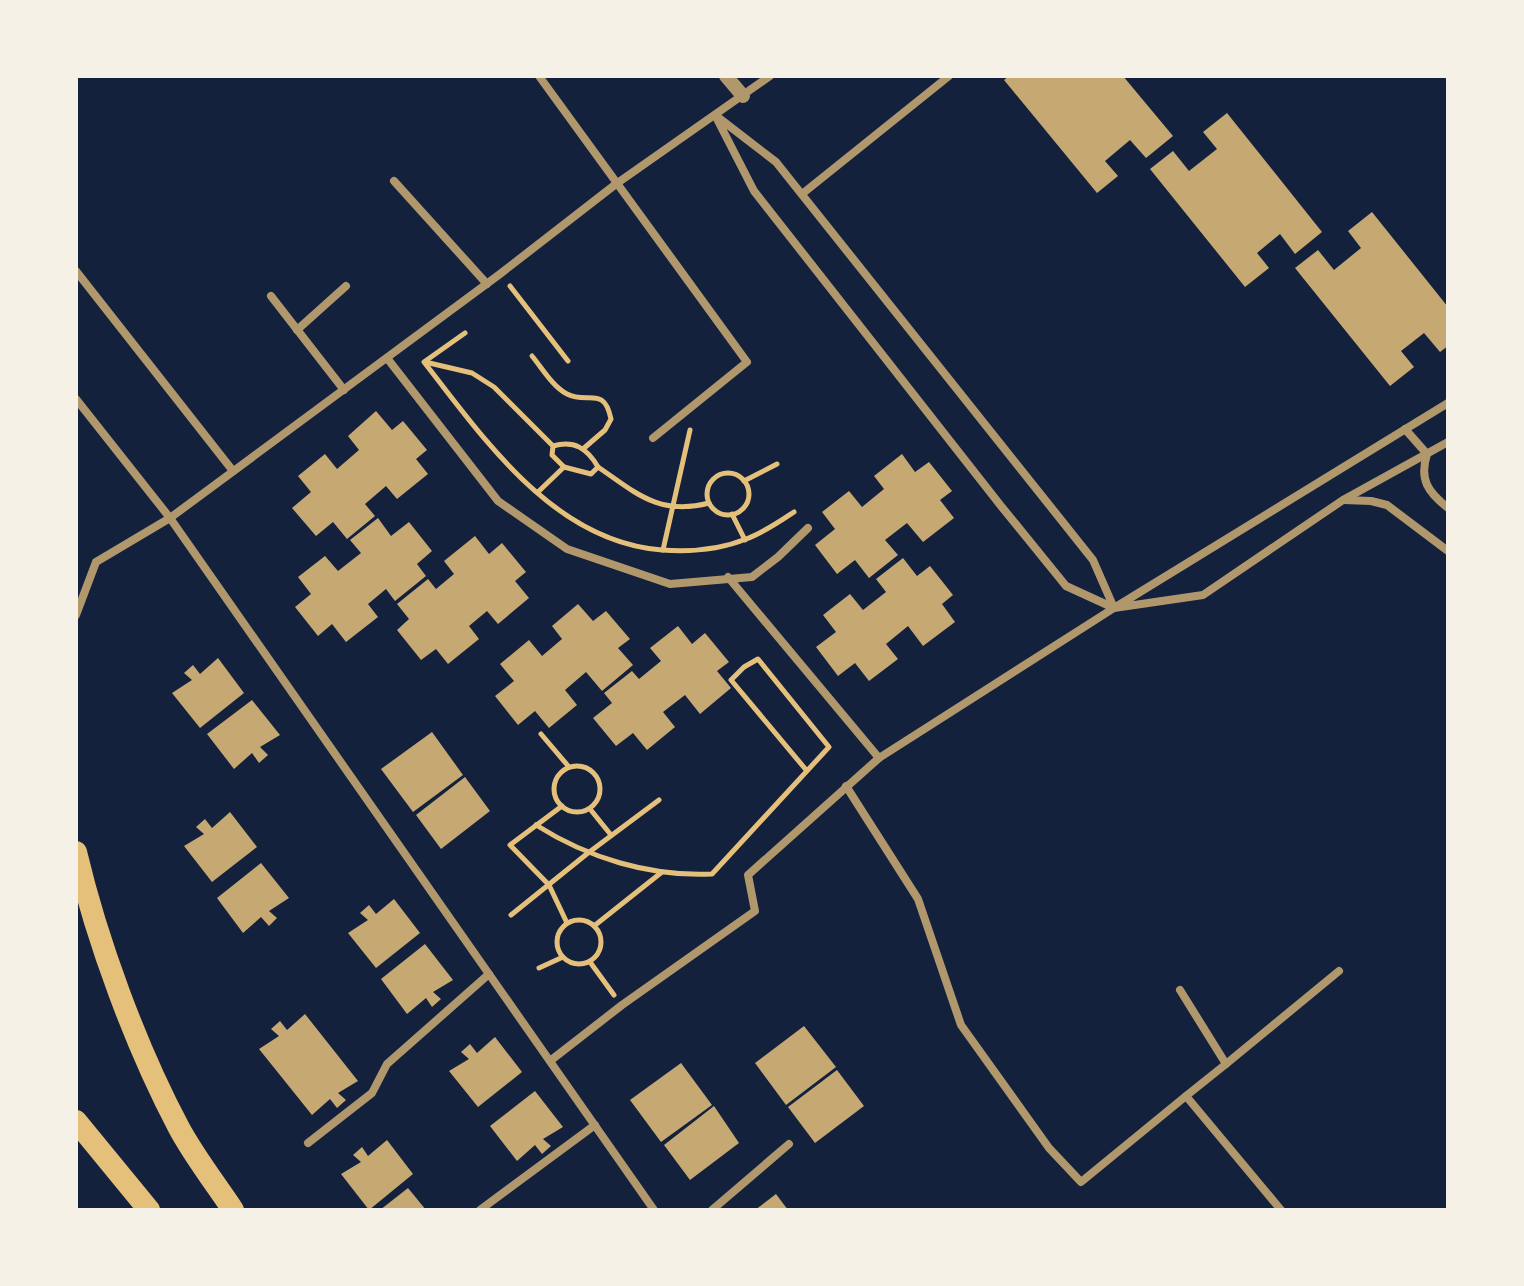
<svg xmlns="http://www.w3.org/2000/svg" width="1524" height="1286" viewBox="0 0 1524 1286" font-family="Ubuntu,sans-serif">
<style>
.building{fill:#c6a872}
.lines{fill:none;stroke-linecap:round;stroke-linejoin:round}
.path{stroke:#e5c07b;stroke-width:5}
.minor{stroke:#b1986c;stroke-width:8}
.tertiary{stroke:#b1986c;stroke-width:14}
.trunk{stroke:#e5c07b;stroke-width:22}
</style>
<rect width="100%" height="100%" fill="#14213d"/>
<g class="building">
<polygon points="1009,76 1123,76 1173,136 1146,158 1130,140 1105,161 1118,176 1097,193 1004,80"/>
<polygon points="1227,113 1322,232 1295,254 1280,234 1257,253 1269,268 1245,287 1150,169 1173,151 1189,171 1217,149 1203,132"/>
<polygon points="1372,212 1448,307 1448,346 1440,352 1424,333 1401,351 1414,367 1390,386 1295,268 1318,250 1334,270 1361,248 1348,231"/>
<polygon points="376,411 392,430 403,421 427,450 416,459 428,474 397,499 386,486 365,504 375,516 347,539 333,522 316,536 292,508 311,492 298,476 325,454 337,469 359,450 348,436"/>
<polygon points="902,454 915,472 929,462 952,491 940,500 954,518 923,542 907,523 885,540 898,555 869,578 855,560 837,574 815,545 835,529 822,512 849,491 862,507 884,489 874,476"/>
<polygon points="378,518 391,536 409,522 432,551 417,564 426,576 395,601 386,589 368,604 378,617 346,642 332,624 318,636 295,607 311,594 298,577 325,556 338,571 361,553 350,540"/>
<polygon points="475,536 489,554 502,543 526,572 515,581 529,598 498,624 487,611 469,626 479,639 448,664 436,649 421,660 397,630 409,619 397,604 428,579 436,589 454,574 444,561"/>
<polygon points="903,558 917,576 930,566 953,595 942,604 955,622 923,646 908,626 886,644 898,659 869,681 855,663 838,676 816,647 836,632 823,615 850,594 863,610 886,592 876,579"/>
<polygon points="578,604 593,621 606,611 630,639 618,648 633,665 602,691 586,672 565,690 577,705 549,728 535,711 518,725 495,696 514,681 500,664 529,640 542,656 562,639 552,626"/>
<polygon points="678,626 692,644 705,633 729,662 717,671 731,688 700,714 685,695 663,712 675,727 647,750 633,733 616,746 593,718 612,703 604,693 632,671 639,679 661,661 650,648"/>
<polygon points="218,658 244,693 200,728 172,693 192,680 184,673 193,665 200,674"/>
<polygon points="252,700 280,735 260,747 268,755 259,763 252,753 234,769 207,734"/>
<polygon points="432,732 463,775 413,812 381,769"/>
<polygon points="465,777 490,811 441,849 416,815"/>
<polygon points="230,812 257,847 212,882 184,846 204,834 196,827 205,819 212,828"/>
<polygon points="261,863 289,898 269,911 277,918 269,926 261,917 243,933 217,898"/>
<polygon points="394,899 420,933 376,968 348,933 368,920 360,913 369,905 376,914"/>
<polygon points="425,944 453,980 433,992 441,999 432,1007 426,998 407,1014 381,979"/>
<polygon points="305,1014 358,1081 338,1093 346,1100 337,1108 330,1099 312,1115 259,1049 279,1036 271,1029 280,1021 287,1030"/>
<polygon points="804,1026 836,1067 786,1105 755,1063"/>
<polygon points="495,1037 522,1072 478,1107 449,1071 469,1059 461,1052 470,1044 477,1053"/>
<polygon points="681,1063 712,1105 661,1142 630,1100"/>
<polygon points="837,1070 864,1106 815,1143 788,1107"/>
<polygon points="535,1091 563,1127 543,1139 551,1146 542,1154 535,1145 517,1161 490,1126"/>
<polygon points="714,1106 739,1143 690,1180 664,1145"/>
<polygon points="387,1140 413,1174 369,1210 341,1174 361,1162 353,1155 362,1147 368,1156"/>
<polygon points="408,1188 426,1210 380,1210"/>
<polygon points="776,1194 788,1210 755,1210"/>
</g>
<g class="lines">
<g class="path">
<polyline points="510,286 568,361"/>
<path d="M 465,333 L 424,362 C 484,439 554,542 662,550 C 690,552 719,550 746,539 C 763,533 779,522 794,512"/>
<path d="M 532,356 C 542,368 553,387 567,394 C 588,405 604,385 611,419 L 605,430 L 583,449"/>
<path d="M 425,362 L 472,373 L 494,387 L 553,446 L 552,455 L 564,467 L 591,474 L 598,467 C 587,448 574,440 553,446"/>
<path d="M 598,467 C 636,493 659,516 709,503"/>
<circle cx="728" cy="494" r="21"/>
<polyline points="744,481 777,464"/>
<polyline points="538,492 564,467"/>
<polyline points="732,514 745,540"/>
<polyline points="663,550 690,430"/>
<polyline points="541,734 569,767"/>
<circle cx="577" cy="789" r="23"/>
<polyline points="562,806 510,845 549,885 567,923"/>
<polyline points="590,809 611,835"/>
<path d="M 536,825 C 588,858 650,877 712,874 L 829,747 L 758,659 L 744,667 L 731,680 L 807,771"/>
<polyline points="511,915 588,853 659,800"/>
<circle cx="579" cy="942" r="22"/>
<polyline points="594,926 662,872"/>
<polyline points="590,962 614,995"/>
<polyline points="539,968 563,957"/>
</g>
<g class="minor">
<polyline points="539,76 747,362 653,438"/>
<polygon points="715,115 776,162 1093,560 1114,608 1066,586 1001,506 754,191"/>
<polyline points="394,181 487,284"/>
<polyline points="802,194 949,76"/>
<polyline points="76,271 233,471"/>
<polyline points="271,296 344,390"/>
<polyline points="297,330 346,286"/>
<polyline points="387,358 498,501 567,549 670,584 752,577 778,557 808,528"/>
<polyline points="76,399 170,518 654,1210"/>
<polyline points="1448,403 1114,608 1203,595 1343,500 1448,442"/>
<path d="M 1405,429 L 1427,454 C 1419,480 1428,492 1448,508"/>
<polyline points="1344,500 1371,501 1387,505 1448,551"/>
<polyline points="728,577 879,758"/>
<polyline points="76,615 96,562 170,518 500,274 616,184 770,76"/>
<polyline points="846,786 918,899 961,1025 1049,1148 1081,1182 1186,1096"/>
<polyline points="1180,990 1226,1064 1339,971"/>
<polyline points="550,1061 622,1005 755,911 748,875 879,758 1114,608"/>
<polyline points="1226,1064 1186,1096 1281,1210"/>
<polyline points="308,1143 372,1093 387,1064 489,974"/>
<polyline points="480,1210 595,1125"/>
<polyline points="712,1210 789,1144"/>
</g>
<polyline class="tertiary" points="726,76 743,96"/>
<g class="trunk">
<path d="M 76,852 C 97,941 136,1047 179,1128 C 194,1156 215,1183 233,1210"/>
<polyline points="76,1121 149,1210"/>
</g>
</g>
<rect width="1524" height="1286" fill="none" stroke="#f6f1e7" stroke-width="156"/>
</svg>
